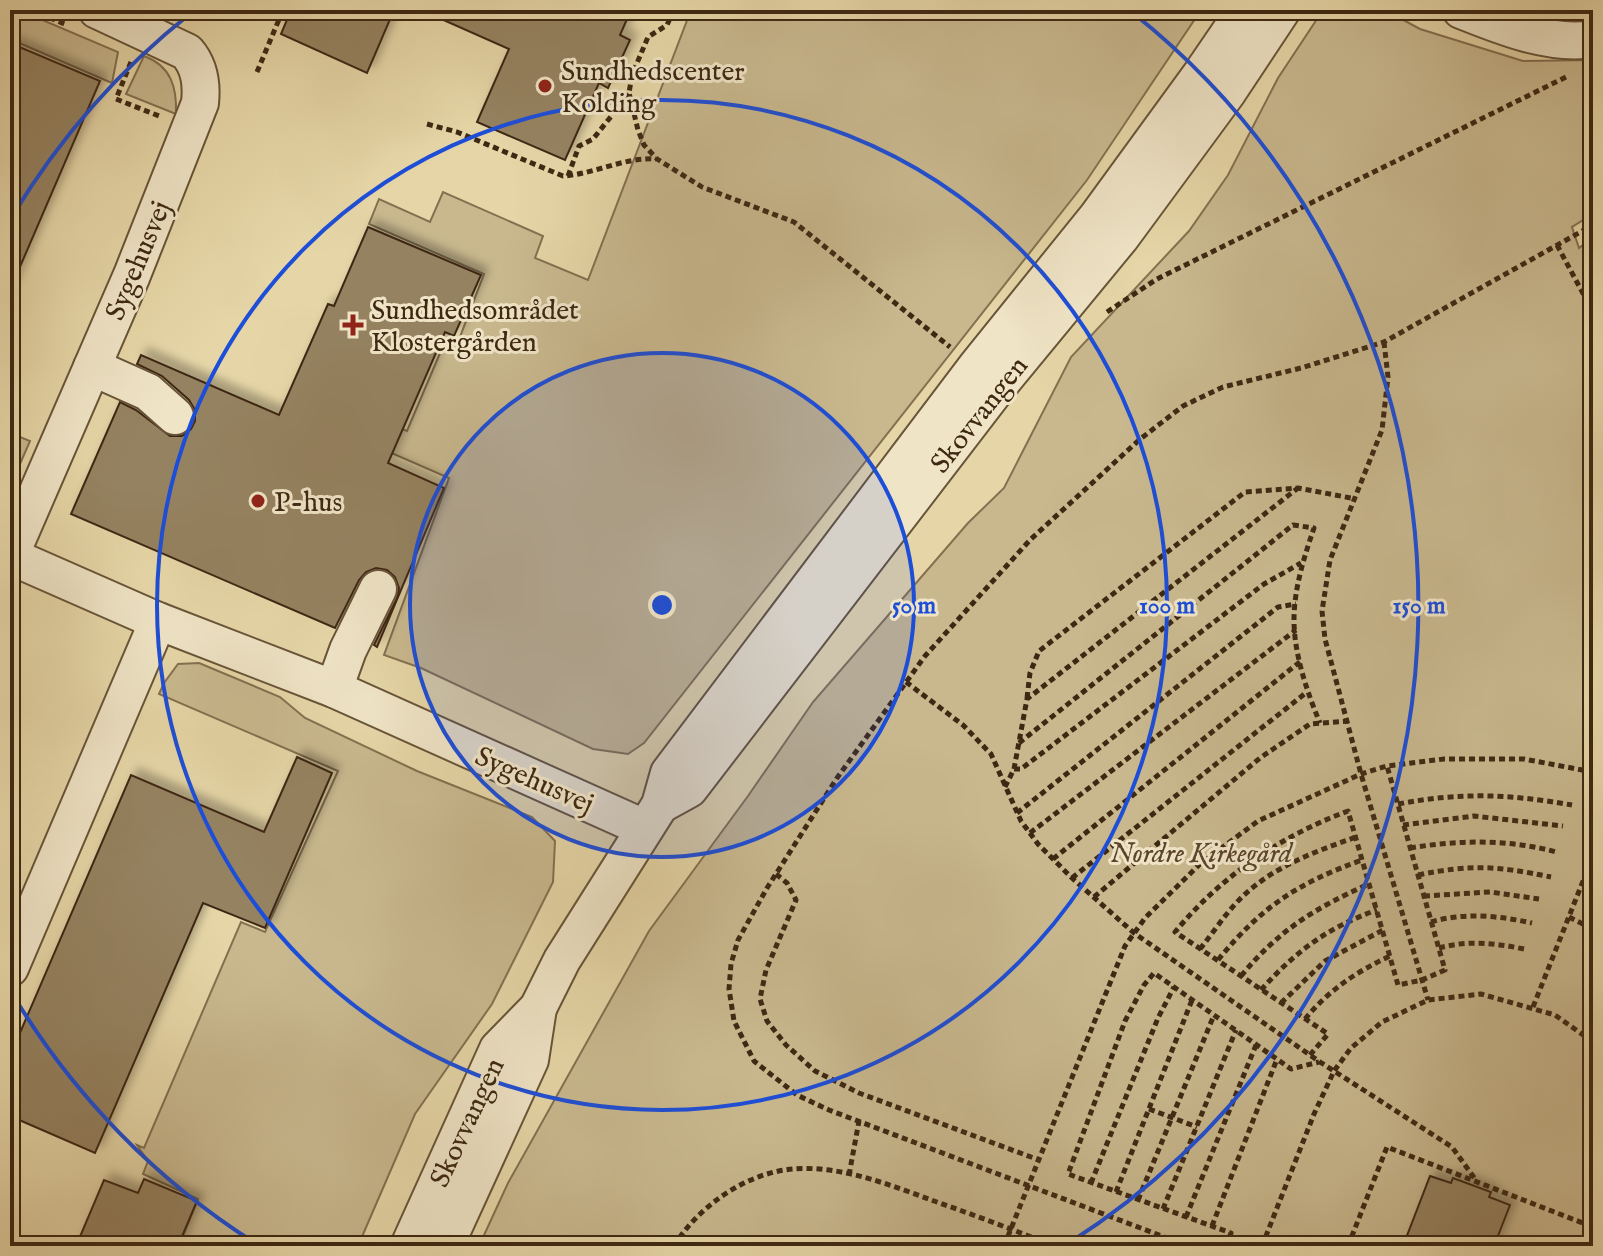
<svg xmlns="http://www.w3.org/2000/svg" width="1603" height="1256" viewBox="0 0 1603 1256" font-family="'IM FELL English',serif">
<style>
.green{fill:#c9b88e;stroke:#847050;stroke-width:2}
.building{fill:#958260;stroke:#3e2813;stroke-width:2;filter:url(#shadow)}
.lines{fill:none;stroke-linecap:round;stroke-linejoin:round}
.minor-casing{stroke:#685438;stroke-width:40}
.path{stroke:#3e2813;stroke-width:5;stroke-dasharray:6 4;stroke-linecap:butt}
.minor{stroke:#efe4c6;stroke-width:36}
.ring{fill:none;stroke:#1d4ed8;stroke-width:4}
.poi-dot{fill:#8f2418;stroke:#efe4c6;stroke-width:3}
.labels{text-anchor:middle;stroke-width:6;stroke-linejoin:round;paint-order:stroke}
.poi-label{font-size:28px;fill:#3e2813;stroke:#efe4c6;text-anchor:start}
.street-label{font-size:28px;fill:#3e2813;stroke:#efe4c6}
.park-label{font-size:28px;font-style:italic;fill:#5a452c;stroke:#efe4c6}
.centre{fill:#1d4ed8;stroke:#efe4c6;stroke-width:4}
.ring-label{font-size:24px;text-anchor:middle;font-weight:bold;fill:#1d4ed8;stroke:#efe4c6;stroke-width:6;stroke-linejoin:round;paint-order:stroke}
</style>
<defs>
<filter id="shadow"><feDropShadow dx="7" dy="-7" stdDeviation="4" flood-color="#0004"/></filter>
</defs>
<rect width="100%" height="100%" fill="#e6d6a7"/>
<filter id="stains"><feTurbulence type="fractalNoise" baseFrequency=".0025" numOctaves="4"/><feColorMatrix values="0 0 0 0 .2 0 0 0 0 .09 0 0 0 0 .02 0 0 0 .5 -.17"/></filter>
<radialGradient id="worn" r=".72"><stop offset=".6" stop-color="#630" stop-opacity="0"/><stop offset="1" stop-color="#630" stop-opacity=".3"/></radialGradient>
<g class="green">
<polygon points="10,10 19,10 118,52 112,83 10,39"/>
<polygon points="691,10 1201,10 1087,180 644,743 628,754 593,749 421,668 384,655 449,478 286,407 295,384 407,431 446,339 458,342 484,274 369,224 379,199 430,222 443,192 543,236 535,258 588,280"/>
<polygon points="1323,10 1385,10 1420,29 1523,61 1593,60 1593,214 1572,227 1579,248 1593,237 1593,1246 479,1246 508,1183 649,931 748,796 813,702 968,523 1004,488 1071,357 1189,231 1228,175 1278,78"/>
<path d="M 144,56 C 171,66 177,87 176,114 L 126,94 Z"/>
<polygon points="10,433 30,441 10,487"/>
<polygon points="199,663 280,697 305,718 417,771 532,817 555,841 553,882 492,1004 415,1114 358,1246 179,1246 198,1199 143,1174 148,1161 137,1145 144,1148 241,922 265,932 338,771 159,694 164,683 178,664"/>
</g>
<g class="building">
<polygon points="291,10 394,10 367,73 281,34"/>
<polygon points="421,10 631,10 620,35 630,40 608,88 599,83 565,160 477,122 509,49"/>
<polygon points="10,43 100,81 10,290"/>
<polygon points="368,227 481,275 454,336 445,332 388,463 444,488 377,647 374,645 397,598 399,588 395,577 387,570 376,568 366,572 359,580 335,628 71,514 120,402 136,410 170,436 182,436 191,429 195,421 195,410 189,400 162,376 137,364 141,355 279,415 328,304 334,306"/>
<polygon points="297,757 332,773 265,928 203,903 95,1153 10,1116 10,1056 131,775 264,832"/>
<polygon points="1430,1176 1451,1183 1453,1178 1491,1192 1489,1197 1510,1205 1494,1246 1403,1246"/>
<polygon points="144,1179 197,1201 178,1246 76,1246 104,1180 138,1193"/>
</g>
<g class="lines">
<g class="minor-casing">
<g id="minor">
<path d="M 1461,10 C 1501,26 1550,46 1593,39"/>
<polyline points="92,367 148,392 175,416"/>
<polyline points="10,556 158,621 334,689 644,828"/>
<path d="M 10,556 L 132,275 L 200,103 C 202,84 200,67 187,52 L 97,10"/>
<polyline points="334,689 348,650 378,589"/>
<polyline points="660,805 689,789 1004,379 1121,237 1227,93 1282,10"/>
<polyline points="10,968 158,621"/>
<polyline points="409,1246 498,1049 538,1008 562,960 660,805 669,773 976,367 1097,217 1202,73 1245,10"/>
<polyline points="445,1246 530,1060 538,1008"/>
</g>
</g>
<g class="path">
<polyline points="31,10 67,25"/>
<polyline points="674,10 667,25 648,37 632,75 629,93 638,130 644,145 657,159 702,187 794,222 950,347"/>
<polyline points="131,62 116,99 159,116"/>
<polyline points="257,72 283,10"/>
<path d="M 427,124 L 457,132 L 563,176 C 595,174 624,157 656,159"/>
<polyline points="568,176 579,146 593,139 629,94"/>
<polyline points="1557,245 1593,312"/>
<polyline points="1107,312 1157,279 1568,76"/>
<polyline points="1384,342 1388,377 1382,430 1330,560 1322,611 1325,639 1361,774 1428,1000"/>
<polyline points="906,682 963,725 991,754 1021,821 1038,844 1072,878 1134,933 1320,1062 1452,1147 1475,1179"/>
<polyline points="1027,698 1030,673 1039,651 1245,492 1298,488 1356,499"/>
<path d="M 1019,743 L 1293,525 L 1314,528 C 1304,557 1294,589 1294,620 C 1294,654 1307,692 1320,723"/>
<polyline points="1014,769 1021,769 1264,584 1301,563"/>
<polyline points="1005,787 1014,769 1027,699 1298,488"/>
<path d="M 1398,804 C 1462,792 1508,794 1572,805"/>
<polyline points="1017,813 1278,607 1296,604"/>
<polyline points="1403,825 1474,816 1563,826"/>
<polyline points="1030,833 1296,630"/>
<path d="M 1410,848 C 1458,840 1509,839 1556,852"/>
<polyline points="1053,859 1301,661"/>
<polyline points="776,874 787,883 796,900 766,970 760,999 767,1021 786,1045 815,1071 859,1093 1039,1160"/>
<path d="M 1418,875 C 1472,864 1497,866 1551,877"/>
<polyline points="1072,878 1307,692"/>
<polyline points="1424,896 1490,892 1539,899"/>
<polyline points="1094,897 1260,758 1310,724 1349,721"/>
<polyline points="1569,917 1593,929"/>
<path d="M 1431,922 C 1464,912 1500,916 1532,923"/>
<path d="M 1439,948 C 1468,940 1495,943 1524,949"/>
<path d="M 1200,949 C 1213,933 1225,914 1240,899 C 1272,867 1314,852 1356,837"/>
<path d="M 1218,960 C 1261,907 1298,883 1362,860"/>
<path d="M 1241,976 C 1279,930 1315,908 1369,884"/>
<path d="M 1261,990 C 1295,952 1328,927 1377,910"/>
<polyline points="1281,1003 1325,961 1383,930"/>
<polyline points="1533,1007 1593,856"/>
<path d="M 1305,1019 C 1329,990 1356,972 1390,956"/>
<path d="M 1310,1055 L 1328,1034 L 1175,932 C 1221,876 1281,836 1348,811 L 1398,985 L 1422,980 L 1445,970 L 1387,766"/>
<polyline points="1149,1109 1197,1127"/>
<polyline points="849,1175 859,1121"/>
<polyline points="1091,1183 1158,1018 1174,987"/>
<polyline points="1116,1192 1192,1000"/>
<polyline points="1138,1200 1214,1015"/>
<polyline points="1163,1209 1236,1030"/>
<polyline points="1186,1217 1256,1045"/>
<polyline points="1212,1226 1277,1059"/>
<path d="M 674,1246 C 698,1207 745,1173 793,1169 C 841,1165 890,1185 934,1201 C 974,1215 1014,1230 1054,1246"/>
<polyline points="1004,1246 1125,946 1145,918 1200,864 1258,821 1361,774 1387,766 1444,759 1524,759 1593,772"/>
<polyline points="1188,1246 829,1110 797,1095 754,1061 734,1021 729,989 731,964 738,940 767,888 837,778 925,656 1030,540 1139,440 1183,406 1223,387 1301,368 1384,342 1593,225"/>
<polyline points="1226,1246 1231,1233 1068,1174 1125,1021 1144,985 1154,973 1291,1069 1319,1062"/>
<polyline points="1262,1246 1314,1114 1334,1071 1351,1048 1382,1022 1428,1000 1481,994 1555,1015 1593,1042"/>
<polyline points="1348,1246 1387,1147 1593,1227"/>
</g>
<use href="#minor" class="minor"/>
</g>
<circle cx="662" cy="605" r="252" fill="#1d4ed8" fill-opacity=".12"/>
<g class="ring">
<circle cx="662" cy="605" r="252"/>
<circle cx="662" cy="605" r="505"/>
<path d="M255 1243A757 757 0 0 1 13 995M13 215A757 757 0 0 1 191 13M1133 13A757 757 0 0 1 1069 1243"/>
</g>
<g class="poi-dot">
<circle cx="545" cy="86" r="8"/>
<path d="M349 313h8v8h8v8h-8v8h-8v-8h-8v-8h8z"/>
<circle cx="258" cy="501" r="8"/>
</g>
<g class="labels">
<g class="poi-label">
<text x="561" y="80">Sundhedscenter<tspan x="561" dy="32">Kolding</tspan></text>
<text x="371" y="319">Sundhedsområdet<tspan x="371" dy="32">Klostergården</tspan></text>
<text x="274" y="511">P-hus</text>
</g>
<g class="street-label">
<text transform="translate(137 260) rotate(-67)" y="10">Sygehusvej</text>
<text transform="translate(978 414) rotate(-52)" y="10">Skovvangen</text>
<text transform="translate(535 779) rotate(24)" y="10">Sygehusvej</text>
<text transform="translate(466 1122) rotate(-65)" y="10">Skovvangen</text>
</g>
<g class="park-label">
<text x="1201" y="862">Nordre Kirkegård</text>
</g>
</g>
<circle cx="662" cy="605" r="12" class="centre"/>
<g class="ring-label">
<text x="914" y="613">50 m</text>
<text x="1167" y="613">100 m</text>
<text x="1419" y="613">150 m</text>
</g>
<rect width="1603" height="1256" fill="none" stroke="#e6d6a7" stroke-width="40"/>
<rect x="12" y="12" width="1579" height="1232" fill="none" stroke="#3e2813" stroke-width="4"/>
<rect x="20" y="20" width="1563" height="1216" fill="none" stroke="#3e2813" stroke-width="2"/>
<rect width="100%" height="100%" filter="url(#stains)"/>
<rect width="100%" height="100%" fill="url(#worn)"/>
</svg>
